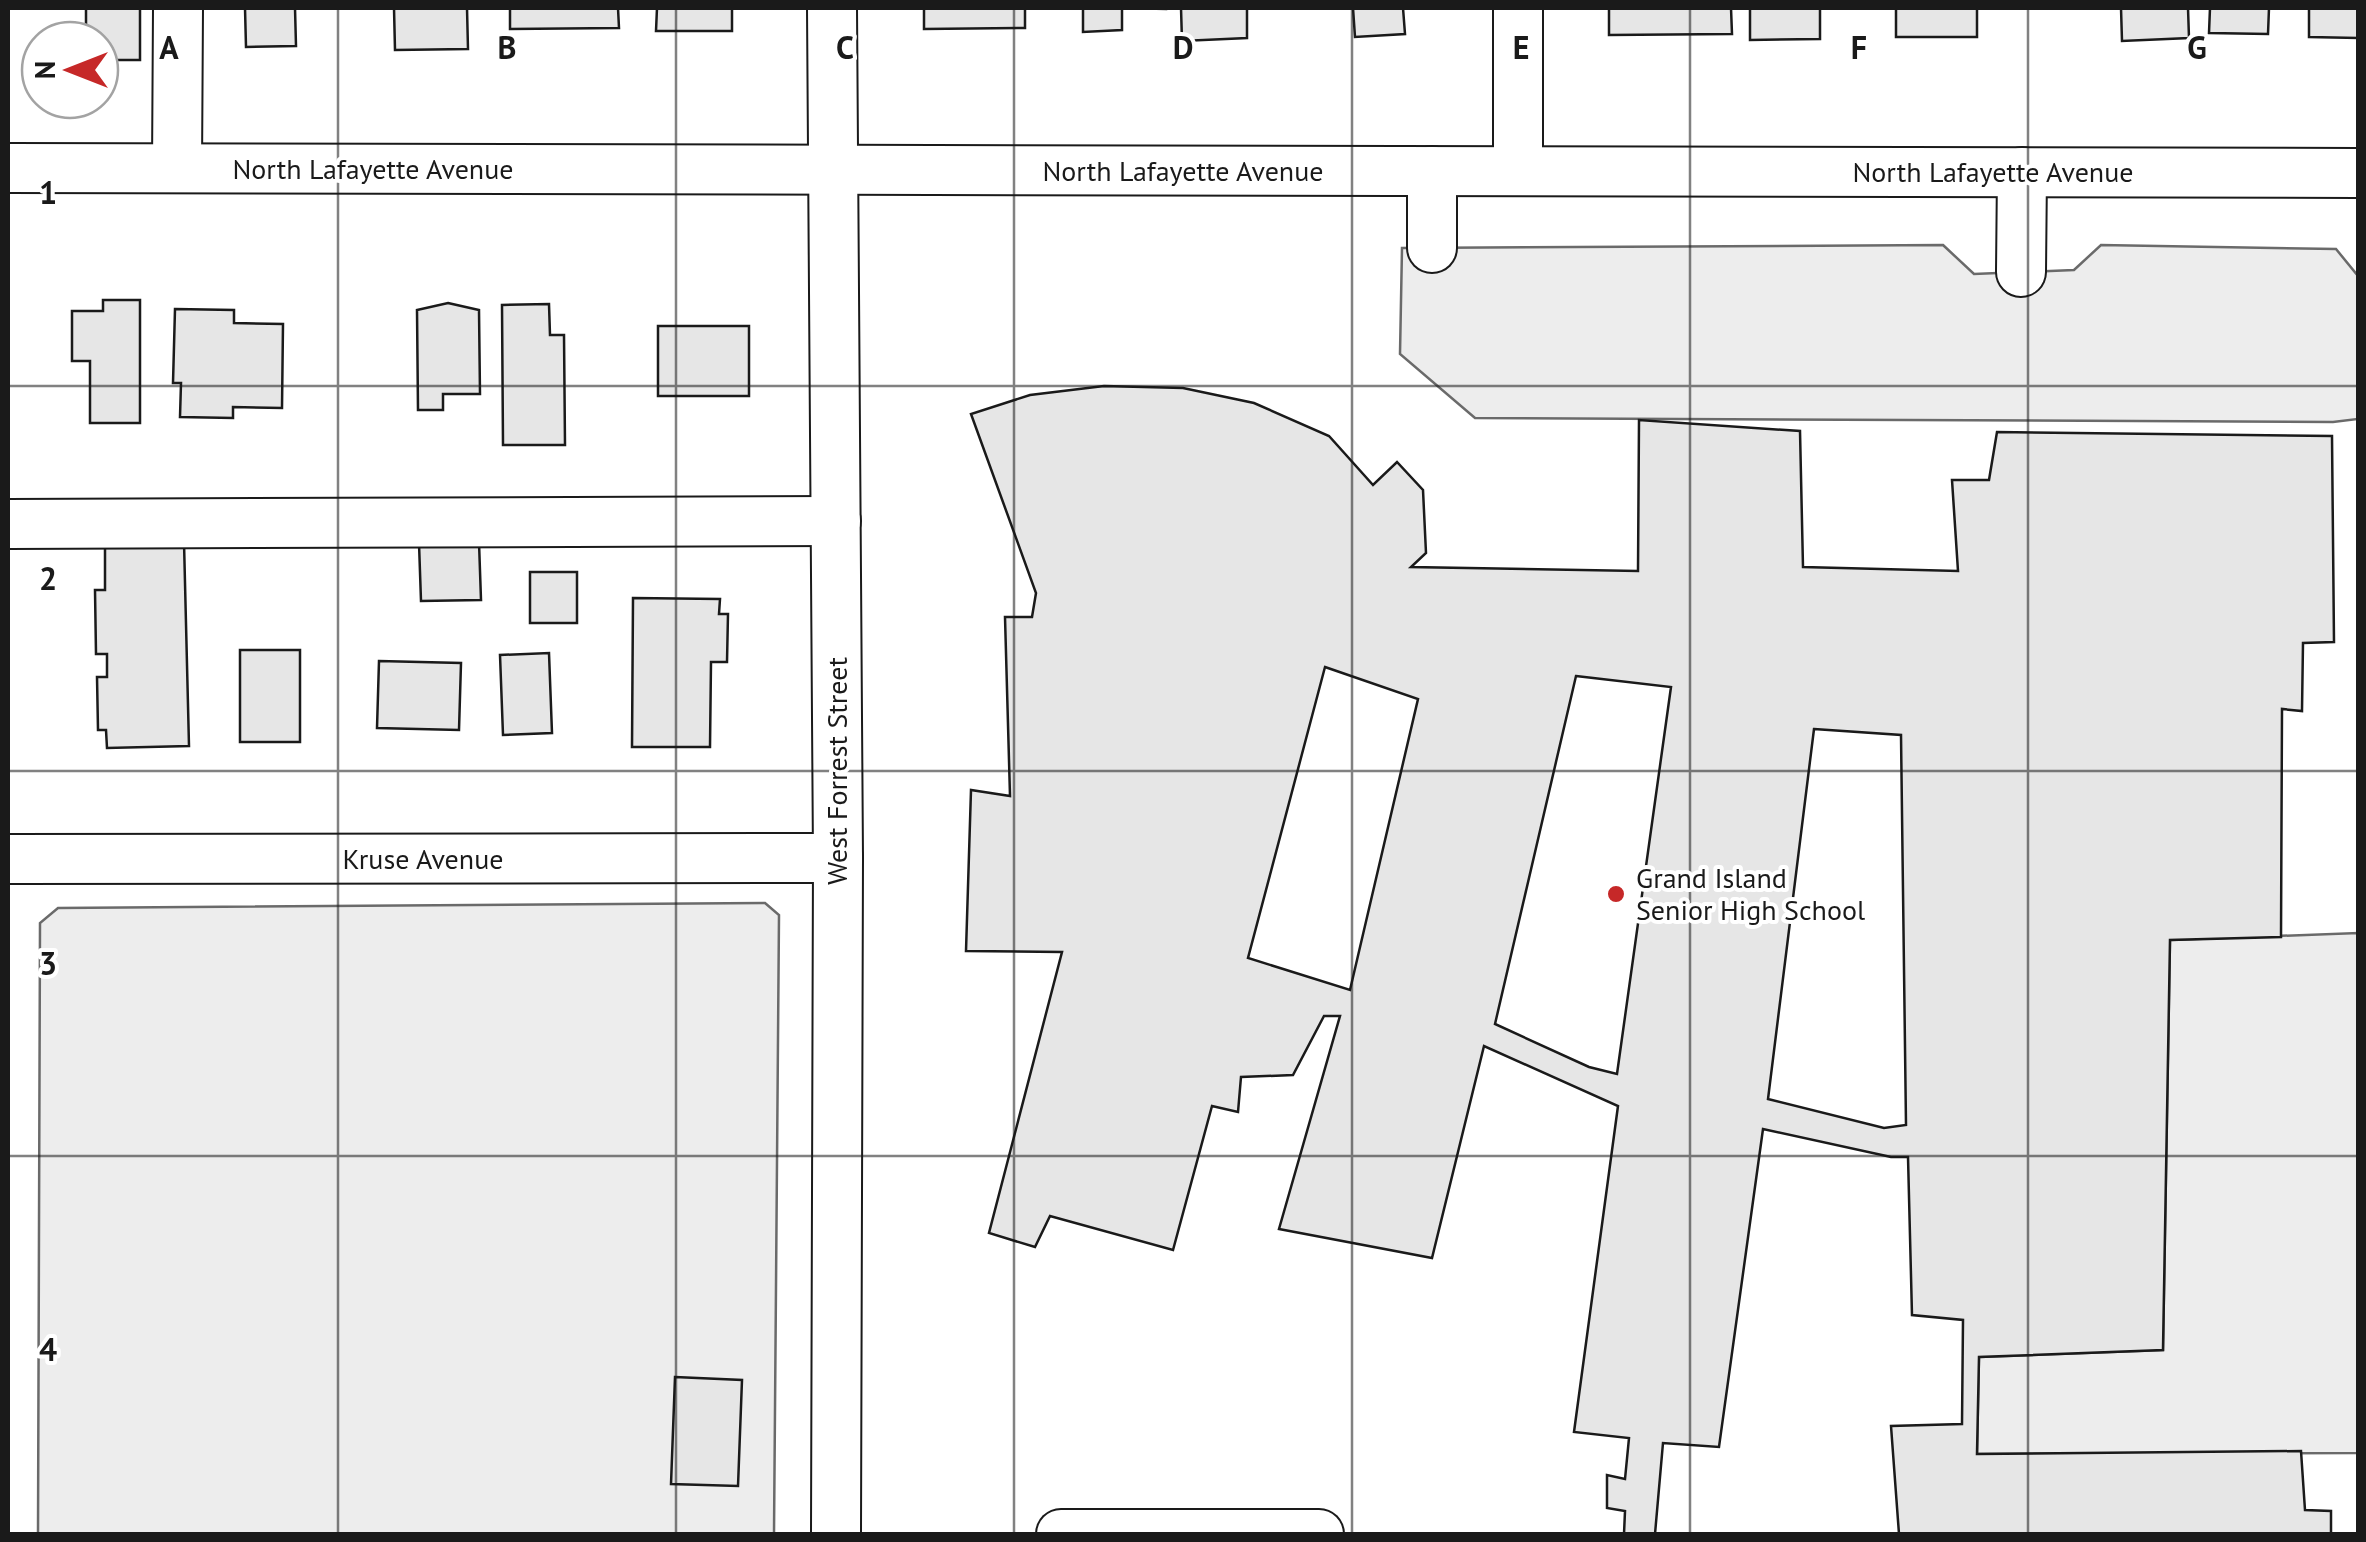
<svg xmlns="http://www.w3.org/2000/svg" width="2366" height="1542" viewBox="0 0 2366 1542" font-family="'PT Sans',sans-serif">
<style>
.built{fill:#ededed;stroke:#6a6a6a;stroke-width:2.5}
.building{fill:#e6e6e6;stroke:#1a1a1a;stroke-width:2.5;fill-rule:evenodd}
.lines{fill:none;stroke-linecap:round;stroke-linejoin:round}
.minor-casing{stroke:#1a1a1a;stroke-width:52}
.minor{stroke:#fff;stroke-width:48}
.grid{fill:none;stroke:#1a1a1a;stroke-width:2.5;stroke-opacity:0.55}
.poi-dot{fill:#c62828;stroke:#fff;stroke-width:4}
.labels{text-anchor:middle;stroke-width:8;stroke-linejoin:round;paint-order:stroke}
.street-label{font-size:28px;fill:#1a1a1a;stroke:#fff}
.poi-label{font-size:28px;fill:#1a1a1a;stroke:#fff;text-anchor:start}
.grid-label{font-size:32px;text-anchor:middle;font-weight:bold;fill:#1a1a1a;stroke:#fff;stroke-width:8;stroke-linejoin:round;paint-order:stroke}
</style>
<rect width="100%" height="100%" fill="#fff"/>
<g class="built">
<polygon points="1943,245 1974,274 2074,270 2101,245 2336,249 2358,276 2358,419 2333,422 1475,418 1400,354 1402,248"/>
<polygon points="765,903 779,915 774,1534 38,1534 40,923 58,908"/>
<polygon points="2358,933 2358,1453 1977,1454 1979,1357 2163,1350 2170,940"/>
</g>
<g class="building">
<polygon points="86,8 140,8 140,60 100,60 100,40 86,40"/>
<polygon points="245,8 295,8 296,46 246,47"/>
<polygon points="394,8 467,8 468,49 395,50"/>
<polygon points="510,8 618,8 619,28 510,29"/>
<polygon points="657,8 732,8 732,31 656,31"/>
<polygon points="924,8 1025,8 1025,28 924,29"/>
<polygon points="1083,8 1166,8 1166,9 1122,8 1122,30 1083,32"/>
<polygon points="1181,8 1247,8 1247,38 1182,41"/>
<polygon points="1353,8 1403,8 1405,34 1355,37"/>
<polygon points="1609,8 1731,8 1732,34 1609,35"/>
<polygon points="1750,8 1820,8 1820,39 1750,40"/>
<rect x="1896" y="8" width="81" height="29"/>
<polygon points="2121,8 2188,8 2189,38 2122,41"/>
<polygon points="2210,8 2269,8 2268,34 2209,33"/>
<polygon points="2309,8 2358,8 2358,38 2309,37"/>
<polygon points="103,300 140,300 140,423 90,423 90,361 72,361 72,311 103,311"/>
<polygon points="448,303 479,310 480,394 443,394 443,410 418,410 417,310"/>
<polygon points="549,304 550,335 564,335 565,445 503,445 502,305"/>
<polygon points="175,309 234,310 234,323 283,324 282,408 233,407 233,418 180,417 181,383 173,383"/>
<rect x="658" y="326" width="91" height="70"/>
<path d="M 1104,386 L 1183,388 L 1254,403 L 1329,436 L 1373,485 L 1397,462 L 1423,490 L 1426,553 L 1411,567 L 1638,571 L 1639,420 L 1800,431 L 1803,567 L 1958,571 L 1952,480 L 1989,480 L 1997,432 L 2332,436 L 2334,642 L 2303,643 L 2302,711 L 2282,709 L 2281,937 L 2170,940 L 2163,1350 L 1979,1357 L 1977,1454 L 2301,1451 L 2305,1510 L 2331,1511 L 2331,1534 L 1899,1534 L 1891,1426 L 1962,1424 L 1963,1320 L 1912,1315 L 1908,1157 L 1891,1157 L 1763,1129 L 1719,1447 L 1663,1443 L 1655,1534 L 1624,1534 L 1625,1511 L 1607,1508 L 1607,1475 L 1625,1479 L 1629,1438 L 1574,1432 L 1618,1106 L 1484,1046 L 1432,1258 L 1279,1229 L 1340,1016 L 1324,1016 L 1293,1075 L 1241,1077 L 1238,1112 L 1212,1106 L 1173,1250 L 1050,1216 L 1035,1247 L 989,1233 L 1062,952 L 966,951 L 971,790 L 1010,796 L 1005,617 L 1032,617 L 1036,593 L 971,414 L 1030,395 ZM 1325,667 L 1418,699 L 1350,990 L 1248,958 ZM 1576,676 L 1671,687 L 1617,1074 L 1589,1067 L 1495,1024 ZM 1814,729 L 1901,735 L 1906,1125 L 1884,1128 L 1768,1099 Z"/>
<polygon points="184,542 189,746 107,748 106,730 98,730 97,677 107,677 107,654 96,654 95,590 105,590 105,543"/>
<polygon points="479,542 481,600 421,601 419,543"/>
<rect x="530" y="572" width="47" height="51"/>
<polygon points="633,598 720,599 719,614 728,614 727,662 711,662 710,747 632,747"/>
<rect x="240" y="650" width="60" height="92"/>
<polygon points="549,653 552,733 503,735 500,655"/>
<polygon points="379,661 461,663 459,730 377,728"/>
<polygon points="675,1377 742,1380 738,1486 671,1484"/>
</g>
<g class="lines">
<g class="minor-casing">
<g id="minor">
<polyline points="832,8 838,858 836,1534"/>
<polyline points="1518,8 1518,171"/>
<polyline points="8,168 2358,173"/>
<polyline points="177,168 178,8"/>
<polyline points="1432,171 1432,248"/>
<polyline points="2021,272 2022,172"/>
<polyline points="8,524 836,521"/>
<polyline points="8,859 838,858"/>
<polyline points="1061,1534 1319,1534"/>
</g>
</g>
<use href="#minor" class="minor"/>
</g>
<path class="grid" d="M 338,8 L 338,1534M 676,8 L 676,1534M 1014,8 L 1014,1534M 1352,8 L 1352,1534M 1690,8 L 1690,1534M 2028,8 L 2028,1534M 8,386 L 2358,386M 8,771 L 2358,771M 8,1156 L 2358,1156"/>
<circle class="poi-dot" cx="1616" cy="894" r="10"/>
<g class="labels">
<g class="street-label">
<text x="373" y="179">North Lafayette Avenue</text>
<text x="1183" y="181">North Lafayette Avenue</text>
<text x="1993" y="182">North Lafayette Avenue</text>
<text transform="translate(837 771) rotate(-90)" y="10">West Forrest Street</text>
<text x="423" y="869">Kruse Avenue</text>
</g>
<g class="poi-label">
<text x="1636" y="888">Grand Island<tspan x="1636" dy="32">Senior High School</tspan></text>
</g>
</g>
<g class="grid-label">
<text x="169" y="59">A</text>
<text x="507" y="59">B</text>
<text x="845" y="59">C</text>
<text x="1183" y="59">D</text>
<text x="1521" y="59">E</text>
<text x="1859" y="59">F</text>
<text x="2197" y="59">G</text>
<text x="48" y="204">1</text>
<text x="48" y="590">2</text>
<text x="48" y="975">3</text>
<text x="48" y="1361">4</text>
</g>
<rect width="2366" height="1542" fill="none" stroke="#1a1a1a" stroke-width="20"/>
<g transform="translate(70 70) rotate(270)"><circle r="48" fill="#ffffff" stroke="#a3a3a3" stroke-width="2.5"/>
<path d="M0-8L18 38L0 25L-18 38Z" fill="#c62828"/>
<text y="-15" font-size="28" font-weight="bold" text-anchor="middle" fill="#1a1a1a">N</text>
</g>
</svg>
